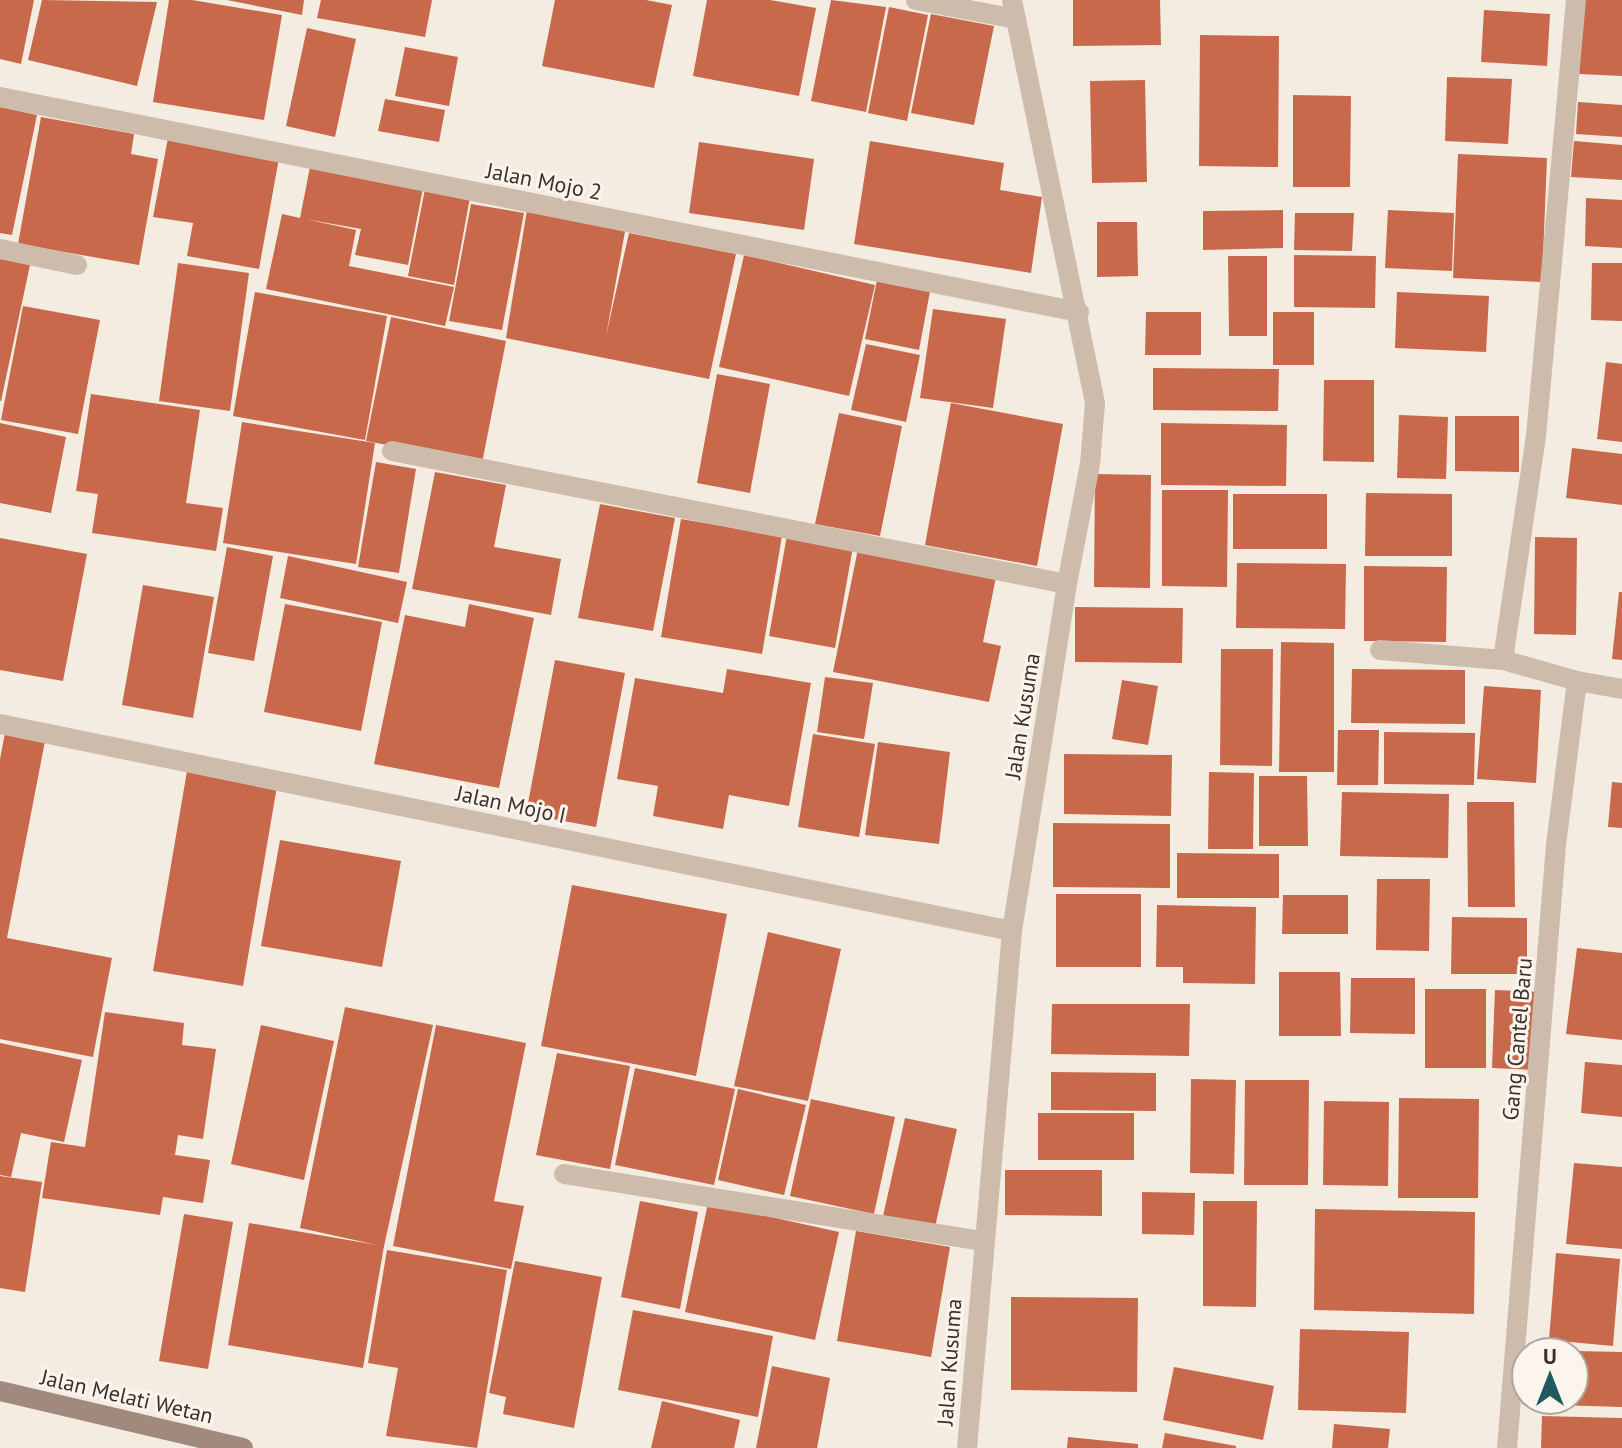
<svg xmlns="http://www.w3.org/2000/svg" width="1622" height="1448" viewBox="0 0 1622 1448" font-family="'PT Sans',sans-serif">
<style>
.building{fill:#c8694b}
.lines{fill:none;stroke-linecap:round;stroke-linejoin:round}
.lane{stroke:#cdbbac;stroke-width:20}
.street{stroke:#cdbbac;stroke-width:20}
.secondary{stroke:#a18a7d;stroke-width:20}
.labels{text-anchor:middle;stroke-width:6;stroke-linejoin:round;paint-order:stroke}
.street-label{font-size:22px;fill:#3b302b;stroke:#fbf5ee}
</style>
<rect width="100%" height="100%" fill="#f4ebe1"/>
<g class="building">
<polygon points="0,0 34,0 21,64 0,59"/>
<polygon points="42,0 157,2 137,86 28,60"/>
<polygon points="169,0 192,0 282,15 264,120 153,102"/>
<polygon points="227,0 304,0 302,15"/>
<polygon points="321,0 432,0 425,37 317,18"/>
<polygon points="555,0 646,0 672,5 654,88 542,66"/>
<polygon points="707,0 770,0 816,8 799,96 693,76"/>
<polygon points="831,0 886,7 866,112 811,101"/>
<polygon points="1073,0 1160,0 1161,45 1073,46"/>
<polygon points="1583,0 1622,0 1622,76 1579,74"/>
<polygon points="889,7 928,15 907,121 868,113"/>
<polygon points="1484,10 1550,14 1547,66 1481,62"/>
<polygon points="931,14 994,26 974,125 911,113"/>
<polygon points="307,28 356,39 335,137 286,126"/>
<polygon points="1200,35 1279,36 1278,167 1199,166"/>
<polygon points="405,47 458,57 449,106 395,96"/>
<polygon points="1447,77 1512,79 1508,144 1445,141"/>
<polygon points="1145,80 1147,182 1092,183 1090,81"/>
<polygon points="1293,95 1351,96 1350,187 1293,187"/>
<polygon points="385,99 445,110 439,142 378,131"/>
<polygon points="1578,102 1622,105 1622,137 1576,134"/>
<polygon points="0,107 37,115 12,235 0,233"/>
<polygon points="41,117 134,134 131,154 158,159 139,265 18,244"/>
<polygon points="168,138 279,158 259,269 187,256 193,223 153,217"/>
<polygon points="870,141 1004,163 1000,190 1042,197 1031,273 854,244"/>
<polygon points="1574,141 1622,145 1622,180 1571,177"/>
<polygon points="699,142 814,159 804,230 689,213"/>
<polygon points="1458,154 1547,158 1542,282 1453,278"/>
<polygon points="310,167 423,188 408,265 355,255 361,229 305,219 356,230 349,266 454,287 445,326 266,289 282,214 300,218"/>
<polygon points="425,189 470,197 454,285 408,276"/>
<polygon points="1586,198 1622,200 1622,248 1585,246"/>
<polygon points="471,204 524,213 502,330 449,321"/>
<polygon points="527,210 626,226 606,336 629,233 736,254 709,379 506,338"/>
<polygon points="1283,210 1283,248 1203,250 1203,211"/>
<polygon points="1388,210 1454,213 1452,271 1385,268"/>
<polygon points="1295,213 1354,213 1352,251 1294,250"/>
<polygon points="1097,222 1137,222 1138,276 1097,277"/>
<polygon points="744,255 875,285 849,396 719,367"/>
<polygon points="1294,255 1376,256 1375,308 1294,307"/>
<polygon points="1228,256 1267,256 1267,336 1229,336"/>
<polygon points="0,258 30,265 1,401 0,401"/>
<polygon points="178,263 249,273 230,411 159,401"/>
<polygon points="1592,263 1622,263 1622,321 1591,320"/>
<polygon points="878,275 931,286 919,350 865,339"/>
<polygon points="255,292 387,316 365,440 233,416"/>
<polygon points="1397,292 1489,296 1486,352 1395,348"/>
<polygon points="23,306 100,320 78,434 1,420"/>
<polygon points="933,309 1006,319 993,408 920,398"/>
<polygon points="1146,312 1201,312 1201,355 1145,355"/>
<rect x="1273" y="312" width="41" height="53"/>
<polygon points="391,317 506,341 482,463 366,441"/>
<polygon points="866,344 920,355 906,422 851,410"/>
<polygon points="1606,362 1622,364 1622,442 1597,439"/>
<polygon points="1153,368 1279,369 1278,411 1153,410"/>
<polygon points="717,374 770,384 750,493 697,483"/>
<polygon points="1324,380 1374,380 1374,462 1323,461"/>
<polygon points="91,394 200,410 186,503 223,508 216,551 92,533 98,494 76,491"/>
<polygon points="951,403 1063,424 1037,566 925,545"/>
<polygon points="839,413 902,426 880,536 815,524"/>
<polygon points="1399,415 1448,417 1446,479 1397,478"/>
<polygon points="1455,416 1519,416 1519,472 1455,471"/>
<polygon points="242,422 375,443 356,564 223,543"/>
<polygon points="0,423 66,437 51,513 0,503"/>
<polygon points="1161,423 1287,425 1286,486 1161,485"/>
<polygon points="1572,448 1622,454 1622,505 1566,498"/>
<polygon points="376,462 416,469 399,573 358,567"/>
<polygon points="435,472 506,485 494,547 561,559 551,615 412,589"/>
<polygon points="1095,474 1151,475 1150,588 1094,587"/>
<polygon points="1162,490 1228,490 1227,587 1162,586"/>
<polygon points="1366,493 1452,494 1452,556 1365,556"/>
<rect x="1233" y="494" width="94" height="55"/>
<polygon points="600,504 675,518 653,631 578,618"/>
<polygon points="681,519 782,536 762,654 661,637"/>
<polygon points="787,535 853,547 835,648 769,636"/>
<polygon points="1535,537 1577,538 1576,635 1534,634"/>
<polygon points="0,538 87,554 63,681 0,670"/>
<polygon points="227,547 273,556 254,661 208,653"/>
<polygon points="858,549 996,577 983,642 1001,646 989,702 833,672"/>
<polygon points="288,556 407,582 398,623 280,598"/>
<polygon points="1237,563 1346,564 1345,629 1236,628"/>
<polygon points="1364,566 1447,567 1446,642 1364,641"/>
<polygon points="143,585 214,597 193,718 122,705"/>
<polygon points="1619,592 1622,592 1622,660 1612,659"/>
<polygon points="285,604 382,622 361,731 264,712"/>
<polygon points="469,604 534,618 499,788 374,764 405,615 465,627"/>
<polygon points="1075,607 1183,608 1182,663 1075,662"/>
<polygon points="1281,642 1334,643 1334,772 1279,772"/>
<polygon points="1221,649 1273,649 1272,766 1220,765"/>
<polygon points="555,660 625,673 596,827 526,814"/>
<polygon points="727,669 811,683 789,806 729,795 723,829 653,816 658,786 617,779 635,678 723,693"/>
<polygon points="1352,669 1465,670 1465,724 1351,723"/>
<polygon points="825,677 873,683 864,739 817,732"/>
<polygon points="1122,680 1158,686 1148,745 1112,739"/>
<polygon points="1484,686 1541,690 1536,783 1477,779"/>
<polygon points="1338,730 1379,730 1378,785 1337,785"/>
<polygon points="1384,732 1475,733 1474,785 1384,784"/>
<polygon points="5,733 45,741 7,938 112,958 93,1057 0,1039 0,759"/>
<polygon points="813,734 875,744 859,837 798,827"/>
<polygon points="878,742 950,752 939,844 865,835"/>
<polygon points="1064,754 1172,755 1171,816 1064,814"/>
<polygon points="187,771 277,786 243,986 153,971"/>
<polygon points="1209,772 1254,773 1253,849 1208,849"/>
<polygon points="1259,776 1307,776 1308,846 1259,846"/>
<polygon points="1612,782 1622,783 1622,828 1608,827"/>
<polygon points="1342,792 1449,794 1448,858 1340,856"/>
<polygon points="1467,802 1514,802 1515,907 1468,907"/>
<polygon points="1053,823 1170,824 1170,888 1053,887"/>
<polygon points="280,840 401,861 382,967 261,946"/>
<polygon points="1177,853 1279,854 1279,898 1177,898"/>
<polygon points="1377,879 1430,879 1429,951 1376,950"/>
<polygon points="572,885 727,914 696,1076 541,1046"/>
<rect x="1056" y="894" width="85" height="73"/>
<polygon points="1283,895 1348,895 1348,934 1282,934"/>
<polygon points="1157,905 1256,907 1255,984 1183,983 1183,967 1156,967"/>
<polygon points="1452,917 1527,918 1527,974 1451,974"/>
<polygon points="768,932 841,949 808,1101 734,1086"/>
<polygon points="1577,948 1622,953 1622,1040 1566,1034"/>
<polygon points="1279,972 1340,972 1341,1036 1279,1036"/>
<polygon points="1351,978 1415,978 1415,1034 1350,1033"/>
<rect x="1425" y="989" width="61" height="79"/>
<polygon points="1495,990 1541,992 1538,1070 1492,1068"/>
<polygon points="1052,1004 1190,1004 1189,1056 1051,1054"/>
<polygon points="345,1007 433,1025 384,1246 363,1368 228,1345 249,1223 377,1245 300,1228"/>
<polygon points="105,1012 184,1023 182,1045 216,1049 203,1139 178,1135 175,1155 210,1160 203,1203 163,1197 160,1215 42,1198 51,1142 85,1147"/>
<polygon points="261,1025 334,1041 304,1180 231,1164"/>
<polygon points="436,1025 526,1043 494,1201 524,1206 511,1269 393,1246"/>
<polygon points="0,1043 82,1060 64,1142 21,1133 11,1177 0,1175"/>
<polygon points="557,1053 630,1066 610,1169 536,1155"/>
<polygon points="1585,1062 1622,1065 1622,1117 1581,1113"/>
<polygon points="635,1068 735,1089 714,1185 615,1165"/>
<polygon points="1051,1072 1156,1073 1156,1111 1051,1110"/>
<polygon points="1191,1079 1236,1080 1234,1174 1190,1173"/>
<polygon points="1245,1080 1309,1080 1308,1185 1244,1185"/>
<polygon points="738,1089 806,1105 784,1195 718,1180"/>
<polygon points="1399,1098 1479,1099 1478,1198 1398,1198"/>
<polygon points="811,1099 895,1117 874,1214 790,1196"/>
<polygon points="1324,1101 1389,1102 1388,1186 1323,1185"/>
<rect x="1038" y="1113" width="96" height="47"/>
<polygon points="905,1118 957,1129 935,1227 883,1216"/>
<polygon points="1574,1163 1622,1167 1622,1249 1566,1244"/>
<polygon points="1005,1170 1102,1170 1102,1216 1005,1215"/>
<polygon points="0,1176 42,1182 25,1292 0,1288"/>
<polygon points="1142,1192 1195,1193 1194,1235 1142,1234"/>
<polygon points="640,1201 698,1212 680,1309 621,1297"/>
<polygon points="1203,1201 1257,1201 1256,1307 1203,1306"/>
<polygon points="708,1203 839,1232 815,1340 685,1312"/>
<polygon points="1315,1209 1475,1212 1474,1314 1314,1310"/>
<polygon points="184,1214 233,1222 208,1369 159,1361"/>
<polygon points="856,1231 950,1247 931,1357 837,1341"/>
<polygon points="387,1250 507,1270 477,1448 386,1436 398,1368 368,1363"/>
<polygon points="1556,1253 1620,1259 1613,1346 1549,1340"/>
<polygon points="515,1261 602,1277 574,1428 503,1414 506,1397 489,1393"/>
<polygon points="1011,1297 1138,1298 1137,1392 1011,1390"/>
<polygon points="633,1310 773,1336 758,1417 618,1390"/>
<polygon points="1300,1329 1409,1332 1406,1413 1298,1410"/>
<polygon points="1574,1351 1622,1352 1622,1407 1522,1404 1523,1358 1526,1400 1574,1400"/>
<polygon points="772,1366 830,1378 817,1448 756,1448"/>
<polygon points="1174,1367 1274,1386 1263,1440 1163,1420"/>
<polygon points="662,1401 740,1420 734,1448 651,1448"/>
<polygon points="1542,1416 1622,1418 1622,1448 1541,1448"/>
<polygon points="1334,1424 1390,1429 1388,1448 1332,1448"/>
<polygon points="1165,1433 1236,1446 1236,1448 1162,1448"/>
<polygon points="1068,1437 1138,1444 1138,1448 1067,1448"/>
</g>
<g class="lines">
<g class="lane">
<polyline points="1503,660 1536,436 1576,0"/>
<polyline points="564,1174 982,1241"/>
</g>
<g class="street">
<polyline points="916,0 1016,19"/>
<polyline points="0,97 1079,312"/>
<polyline points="0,249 77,265"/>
<polyline points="392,451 1067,584"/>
<polyline points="1380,650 1503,660 1577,681"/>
<polyline points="0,724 1012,931"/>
<polyline points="967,1448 1012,931 1067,584 1090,464 1095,403 1012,0"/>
<polyline points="1507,1448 1556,845 1577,681 1622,689"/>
</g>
<polyline class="secondary" points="0,1391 243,1448"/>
</g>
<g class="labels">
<g class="street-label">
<text transform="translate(544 181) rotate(11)" y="8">Jalan Mojo 2</text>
<text transform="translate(1022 716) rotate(-81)" y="8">Jalan Kusuma</text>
<text transform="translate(511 804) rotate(12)" y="8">Jalan Mojo I</text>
<text transform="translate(1517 1039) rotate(-85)" y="8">Gang Cantel Baru</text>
<text transform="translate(949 1362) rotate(-86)" y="8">Jalan Kusuma</text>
<text transform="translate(127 1396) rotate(13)" y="8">Jalan Melati Wetan</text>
</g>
</g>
<g transform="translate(1550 1376)"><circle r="38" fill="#fbf5ee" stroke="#aea6a0" stroke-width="2"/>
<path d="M0-6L14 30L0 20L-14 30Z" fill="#1f5a5e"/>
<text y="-12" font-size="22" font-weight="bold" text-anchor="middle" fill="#3b302b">U</text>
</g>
</svg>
